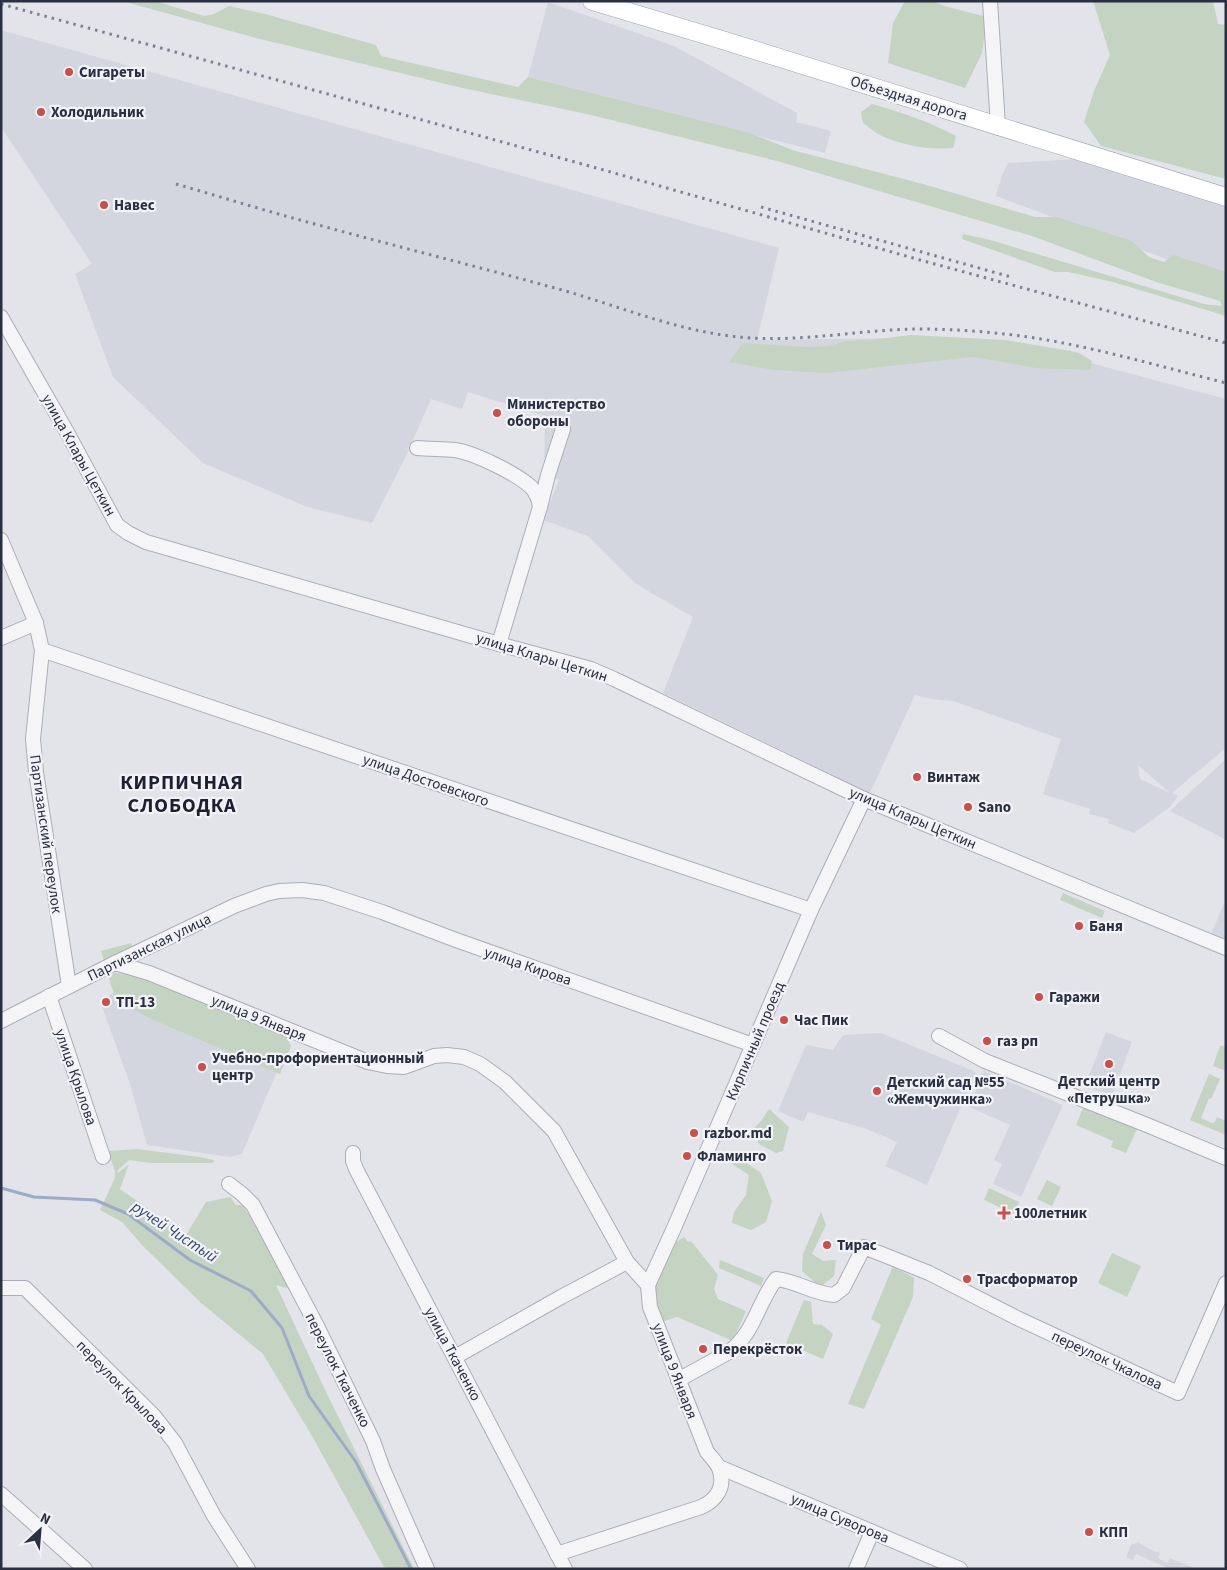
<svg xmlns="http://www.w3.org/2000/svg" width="1227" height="1570" viewBox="0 0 1227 1570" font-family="'Source Sans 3',sans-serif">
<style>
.built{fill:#d4d6df;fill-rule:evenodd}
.green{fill:#c5d3c3}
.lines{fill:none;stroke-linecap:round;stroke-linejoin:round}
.stream{stroke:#9eabc8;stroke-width:3}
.minor-casing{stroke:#abaeb7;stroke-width:16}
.major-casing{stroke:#a2a6b5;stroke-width:19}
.minor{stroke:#f5f5f8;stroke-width:14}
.major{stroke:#fff;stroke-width:18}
.rail{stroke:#7c8193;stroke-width:3;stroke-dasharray:2.5 5;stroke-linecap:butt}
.poi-dot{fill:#ca4f4c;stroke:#f2f3f7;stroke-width:2}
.labels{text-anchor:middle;stroke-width:4.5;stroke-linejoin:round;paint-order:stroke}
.poi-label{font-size:15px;font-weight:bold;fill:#2a2f41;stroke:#f2f3f7;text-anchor:start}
.street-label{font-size:15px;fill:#2a2f41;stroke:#f2f3f7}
.water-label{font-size:16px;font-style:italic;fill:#364774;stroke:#f2f3f7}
.district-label{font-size:20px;font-weight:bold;letter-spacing:1px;fill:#1d2032;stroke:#f2f3f7}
</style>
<rect width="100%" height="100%" fill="#e2e4ea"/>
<g class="built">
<polygon points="548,2 674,46 797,113 796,122 831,131 825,153 528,77"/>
<path d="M 1,30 L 779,248 L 757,340 L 902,338 L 1087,362 L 1226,399 L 1226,748 L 1172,793 L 1178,796 L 1170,807 L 1134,833 L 1108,823 L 1109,819 L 1089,814 L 1090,809 L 1043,794 L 1061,739 L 953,701 L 931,699 L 915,695 L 870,793 L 663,693 L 693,617 L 636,584 L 588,536 L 543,520 L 559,480 L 544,474 L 545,416 L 468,392 L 462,409 L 431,399 L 406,456 L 372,523 L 307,507 L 203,463 L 113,377 L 75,274 L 92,264 L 1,127 ZM 1138,766 L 1139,766 L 1170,793 L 1140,779 Z"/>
<polygon points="1079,159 1226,205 1226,281 996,196 1002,175 1008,163"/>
<polygon points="1226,759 1226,840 1170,811"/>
<polygon points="1226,899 1226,942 1210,936"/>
<polygon points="125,985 286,1050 242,1154 230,1157 147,1145 130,1084 100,1001"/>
<polygon points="1106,1032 1132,1042 1112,1096 1085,1086"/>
<polygon points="881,1033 976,1072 927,1185 885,1166 897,1142 867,1129 808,1112 803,1122 778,1111 806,1045 833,1050 843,1035"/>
<polygon points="984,1071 1063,1105 1021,1197 993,1184 1002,1164 994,1160 1010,1125 969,1107"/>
<polygon points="1138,1542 1149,1549 1160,1553 1158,1558 1167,1563 1170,1558 1196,1569 1170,1569 1136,1554 1133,1560 1126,1557 1131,1545"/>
</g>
<g class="green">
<polygon points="122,1 155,1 204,16 214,14 229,6 265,14 376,45 381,56 518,87 528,77 750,133 792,150 923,184 1035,217 1057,217 1132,241 1149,257 1164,262 1173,255 1226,272 1226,316 1113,282 1068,272 1055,272 962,239 963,234 990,240 1204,304 1222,306 1220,301 1156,282 1032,236 777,161 587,114 458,87 256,38"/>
<polygon points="905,1 934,1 944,6 987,17 982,53 965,88 888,63 893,23"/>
<polygon points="1093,1 1213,1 1218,24 1226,25 1226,179 1101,146 1084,122 1094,91 1110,55"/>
<path d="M 872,104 C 901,112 930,122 956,136 L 953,148 C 929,150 905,146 882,136 C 875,133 869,127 863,123 L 861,112 Z"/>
<polygon points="911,335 1005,340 1070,351 1079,353 1092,361 1091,370 1036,368 973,357 826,373 774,370 729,362 743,343 809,347 828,346 847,341 871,340"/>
<polygon points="1063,893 1105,911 1102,918 1060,900"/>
<polygon points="131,943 133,949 104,961 101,951"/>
<polygon points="114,973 133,974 285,1032 291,1046 280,1074 151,1019 118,1001 111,986 109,978"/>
<polygon points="1220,1046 1226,1046 1226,1071 1213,1066"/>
<polygon points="1209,1074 1220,1079 1211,1099 1209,1098 1201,1118 1212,1123 1215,1122 1217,1117 1226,1121 1226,1135 1190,1120"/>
<polygon points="1084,1106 1137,1129 1126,1153 1111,1147 1113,1141 1076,1125"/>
<polygon points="769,1109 789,1127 783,1151 776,1153 759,1144 753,1129 761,1121"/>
<polygon points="137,1149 200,1157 214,1160 213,1163 150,1163 129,1160 117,1171 118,1173 129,1164 120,1189 186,1235 206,1202 230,1197 236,1205 242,1205 265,1237 292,1286 286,1288 276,1285 327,1394 414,1569 390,1569 384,1567 312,1436 263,1354 200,1302 142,1245 122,1222 100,1210 115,1178 115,1171 108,1151"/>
<polygon points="733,1154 761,1173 772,1201 766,1222 751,1230 732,1223 734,1212 746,1195 749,1175 726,1160"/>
<polygon points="1047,1180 1061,1187 1052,1206 1037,1199"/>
<polygon points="989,1188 1019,1202 1014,1214 984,1200"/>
<polygon points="821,1212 826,1225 812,1254 823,1261 836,1260 834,1276 820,1287 802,1271 803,1254"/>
<polygon points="684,1237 688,1242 691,1241 718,1275 714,1289 718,1299 746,1311 733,1341 677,1317 661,1322 655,1305 652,1285 667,1248"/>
<polygon points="1112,1253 1141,1266 1127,1297 1098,1283"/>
<polygon points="720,1260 764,1278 761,1286 719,1268"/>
<polygon points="893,1266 914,1278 913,1297 864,1409 848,1404 881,1325 871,1319"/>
<polygon points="804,1300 811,1302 813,1324 822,1325 833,1334 823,1359 786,1343"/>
</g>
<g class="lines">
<polyline class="stream" points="1,1188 34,1197 95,1200 128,1214 190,1260 251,1291 282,1328 309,1396 356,1462 411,1569"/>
<g class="minor-casing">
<g id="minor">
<polyline points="990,1 998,126"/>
<polyline points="1,317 68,434 117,525 128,533 146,542 499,644 591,669 614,679 864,799 1226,948"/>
<path d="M 417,448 C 429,449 443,449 455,450 C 475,453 517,474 531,487 C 537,493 539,500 540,507 L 499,644"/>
<polyline points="540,507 548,475 563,429"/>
<polyline points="1,540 36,623 42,650 33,739 36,772 69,986"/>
<polyline points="1,638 36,623"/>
<polyline points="42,650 811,910"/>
<path d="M 115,963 L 149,973 L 368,1062 L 387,1066 L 404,1067 L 434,1056 L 447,1055 L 464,1057 L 480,1064 L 505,1082 L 554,1131 L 627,1262 L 648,1285 L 650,1307 L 707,1452 C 711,1457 717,1463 719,1468 C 726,1486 717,1500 701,1507 L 557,1554"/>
<polyline points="49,996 103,1157"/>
<polyline points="1,1021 115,963 234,906 266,894 279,891 302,890 324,893 382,912 456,940 753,1045"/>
<polyline points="939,1036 985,1061 1147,1125 1226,1158"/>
<polyline points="353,1153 353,1161 356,1169 565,1569"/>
<polyline points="229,1184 242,1194 253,1205 317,1326 373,1441 383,1469 427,1569"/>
<polyline points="648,1285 674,1228 811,910 864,799"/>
<polyline points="1,1288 25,1288 154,1416 175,1443 214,1516 248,1569"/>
<polyline points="455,1357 561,1297 627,1262"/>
<path d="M 678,1380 L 729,1352 C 755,1332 757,1304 776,1279 C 797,1281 814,1294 834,1295 L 843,1288 L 864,1247 L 929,1273 L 1017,1318 L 1178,1393 L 1226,1283"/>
<polyline points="719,1467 960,1569"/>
<polyline points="1,1494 85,1569"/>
<polyline points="856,1569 872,1532"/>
</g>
</g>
<g class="major-casing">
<polyline id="major" points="592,1 719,39 1226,197"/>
</g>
<use href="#minor" class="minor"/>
<use href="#major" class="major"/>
<g class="rail">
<polyline points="1,4 593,167 920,260 1226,343"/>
<path d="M 176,184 C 221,197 266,211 311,223 C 395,246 479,267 562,290 C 615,305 668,327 723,335 C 794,346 859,328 928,329 C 977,330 1026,335 1073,345 C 1125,356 1175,370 1226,383"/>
<polyline points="761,207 1011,277"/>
</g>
</g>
<g class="poi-dot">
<circle cx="69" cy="72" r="5"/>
<circle cx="41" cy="112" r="5"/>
<circle cx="104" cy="205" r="5"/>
<circle cx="497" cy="413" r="5"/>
<circle cx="917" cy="777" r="5"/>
<circle cx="968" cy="807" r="5"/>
<circle cx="1079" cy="926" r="5"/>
<circle cx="1039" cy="997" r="5"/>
<circle cx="106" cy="1002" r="5"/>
<circle cx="784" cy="1020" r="5"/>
<circle cx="987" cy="1041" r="5"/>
<circle cx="1109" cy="1064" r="5"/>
<circle cx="202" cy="1067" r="5"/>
<circle cx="877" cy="1091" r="5"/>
<circle cx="694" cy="1133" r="5"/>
<circle cx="687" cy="1156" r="5"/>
<path d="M1001.5 1205.5h5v5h5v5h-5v5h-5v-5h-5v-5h5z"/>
<circle cx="827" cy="1245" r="5"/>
<circle cx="967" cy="1279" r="5"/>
<circle cx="703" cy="1349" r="5"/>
<circle cx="1089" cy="1532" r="5"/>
</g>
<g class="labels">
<g class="poi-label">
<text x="79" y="77">Сигареты</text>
<text x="51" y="117">Холодильник</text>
<text x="114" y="210">Навес</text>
<text x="507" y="409">Министерство<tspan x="507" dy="17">обороны</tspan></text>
<text x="927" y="782">Винтаж</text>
<text x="978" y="812">Sano</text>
<text x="1089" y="931">Баня</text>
<text x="1049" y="1002">Гаражи</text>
<text x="116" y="1007">ТП-13</text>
<text x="794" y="1025">Час Пик</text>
<text x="997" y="1046">газ рп</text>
<text x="212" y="1063">Учебно-профориентационный<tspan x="212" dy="17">центр</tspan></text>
<text x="1109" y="1086" text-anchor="middle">Детский центр<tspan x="1109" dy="17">«Петрушка»</tspan></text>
<text x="887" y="1087">Детский сад №55<tspan x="887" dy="17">«Жемчужинка»</tspan></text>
<text x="704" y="1138">razbor.md</text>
<text x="697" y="1161">Фламинго</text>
<text x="1014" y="1218">100летник</text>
<text x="837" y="1250">Тирас</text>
<text x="977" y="1284">Трасформатор</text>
<text x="713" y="1354">Перекрёсток</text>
<text x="1099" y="1537">КПП</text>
</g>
<g class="street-label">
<text transform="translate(909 98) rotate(17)" y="5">Объездная дорога</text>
<text transform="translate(79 455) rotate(61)" y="5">улица Клары Цеткин</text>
<text transform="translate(542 657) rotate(17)" y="5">улица Клары Цеткин</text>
<text transform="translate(426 780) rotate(19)" y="5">улица Достоевского</text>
<text transform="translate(913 818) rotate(23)" y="5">улица Клары Цеткин</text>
<text transform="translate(46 834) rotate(82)" y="5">Партизанский переулок</text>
<text transform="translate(149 947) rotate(-26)" y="5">Партизанская улица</text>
<text transform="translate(528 966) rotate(19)" y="5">улица Кирова</text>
<text transform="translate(259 1018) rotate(22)" y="5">улица 9 Января</text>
<text transform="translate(755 1041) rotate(-67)" y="5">Кирпичный проезд</text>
<text transform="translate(76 1077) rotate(71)" y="5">улица Крылова</text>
<text transform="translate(453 1354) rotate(62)" y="5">улица Ткаченко</text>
<text transform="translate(1107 1360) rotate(25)" y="5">переулок Чкалова</text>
<text transform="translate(338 1370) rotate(63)" y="5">переулок Ткаченко</text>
<text transform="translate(675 1371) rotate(69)" y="5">улица 9 Января</text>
<text transform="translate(122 1387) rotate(46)" y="5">переулок Крылова</text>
<text transform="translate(840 1518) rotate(23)" y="5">улица Суворова</text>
</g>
<g class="water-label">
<text transform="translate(175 1231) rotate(33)" y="6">ручей Чистый</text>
</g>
<g class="district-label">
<text x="182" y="789">КИРПИЧНАЯ<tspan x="182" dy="23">СЛОБОДКА</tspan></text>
</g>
</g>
<rect width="1227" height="1570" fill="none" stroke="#2a2f41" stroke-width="5"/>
<g transform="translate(40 1530) rotate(26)" stroke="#f2f3f7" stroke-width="4" paint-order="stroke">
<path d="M0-4L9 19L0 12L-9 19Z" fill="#2a2f41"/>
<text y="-8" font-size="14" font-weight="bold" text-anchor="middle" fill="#2a2f41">N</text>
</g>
</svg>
